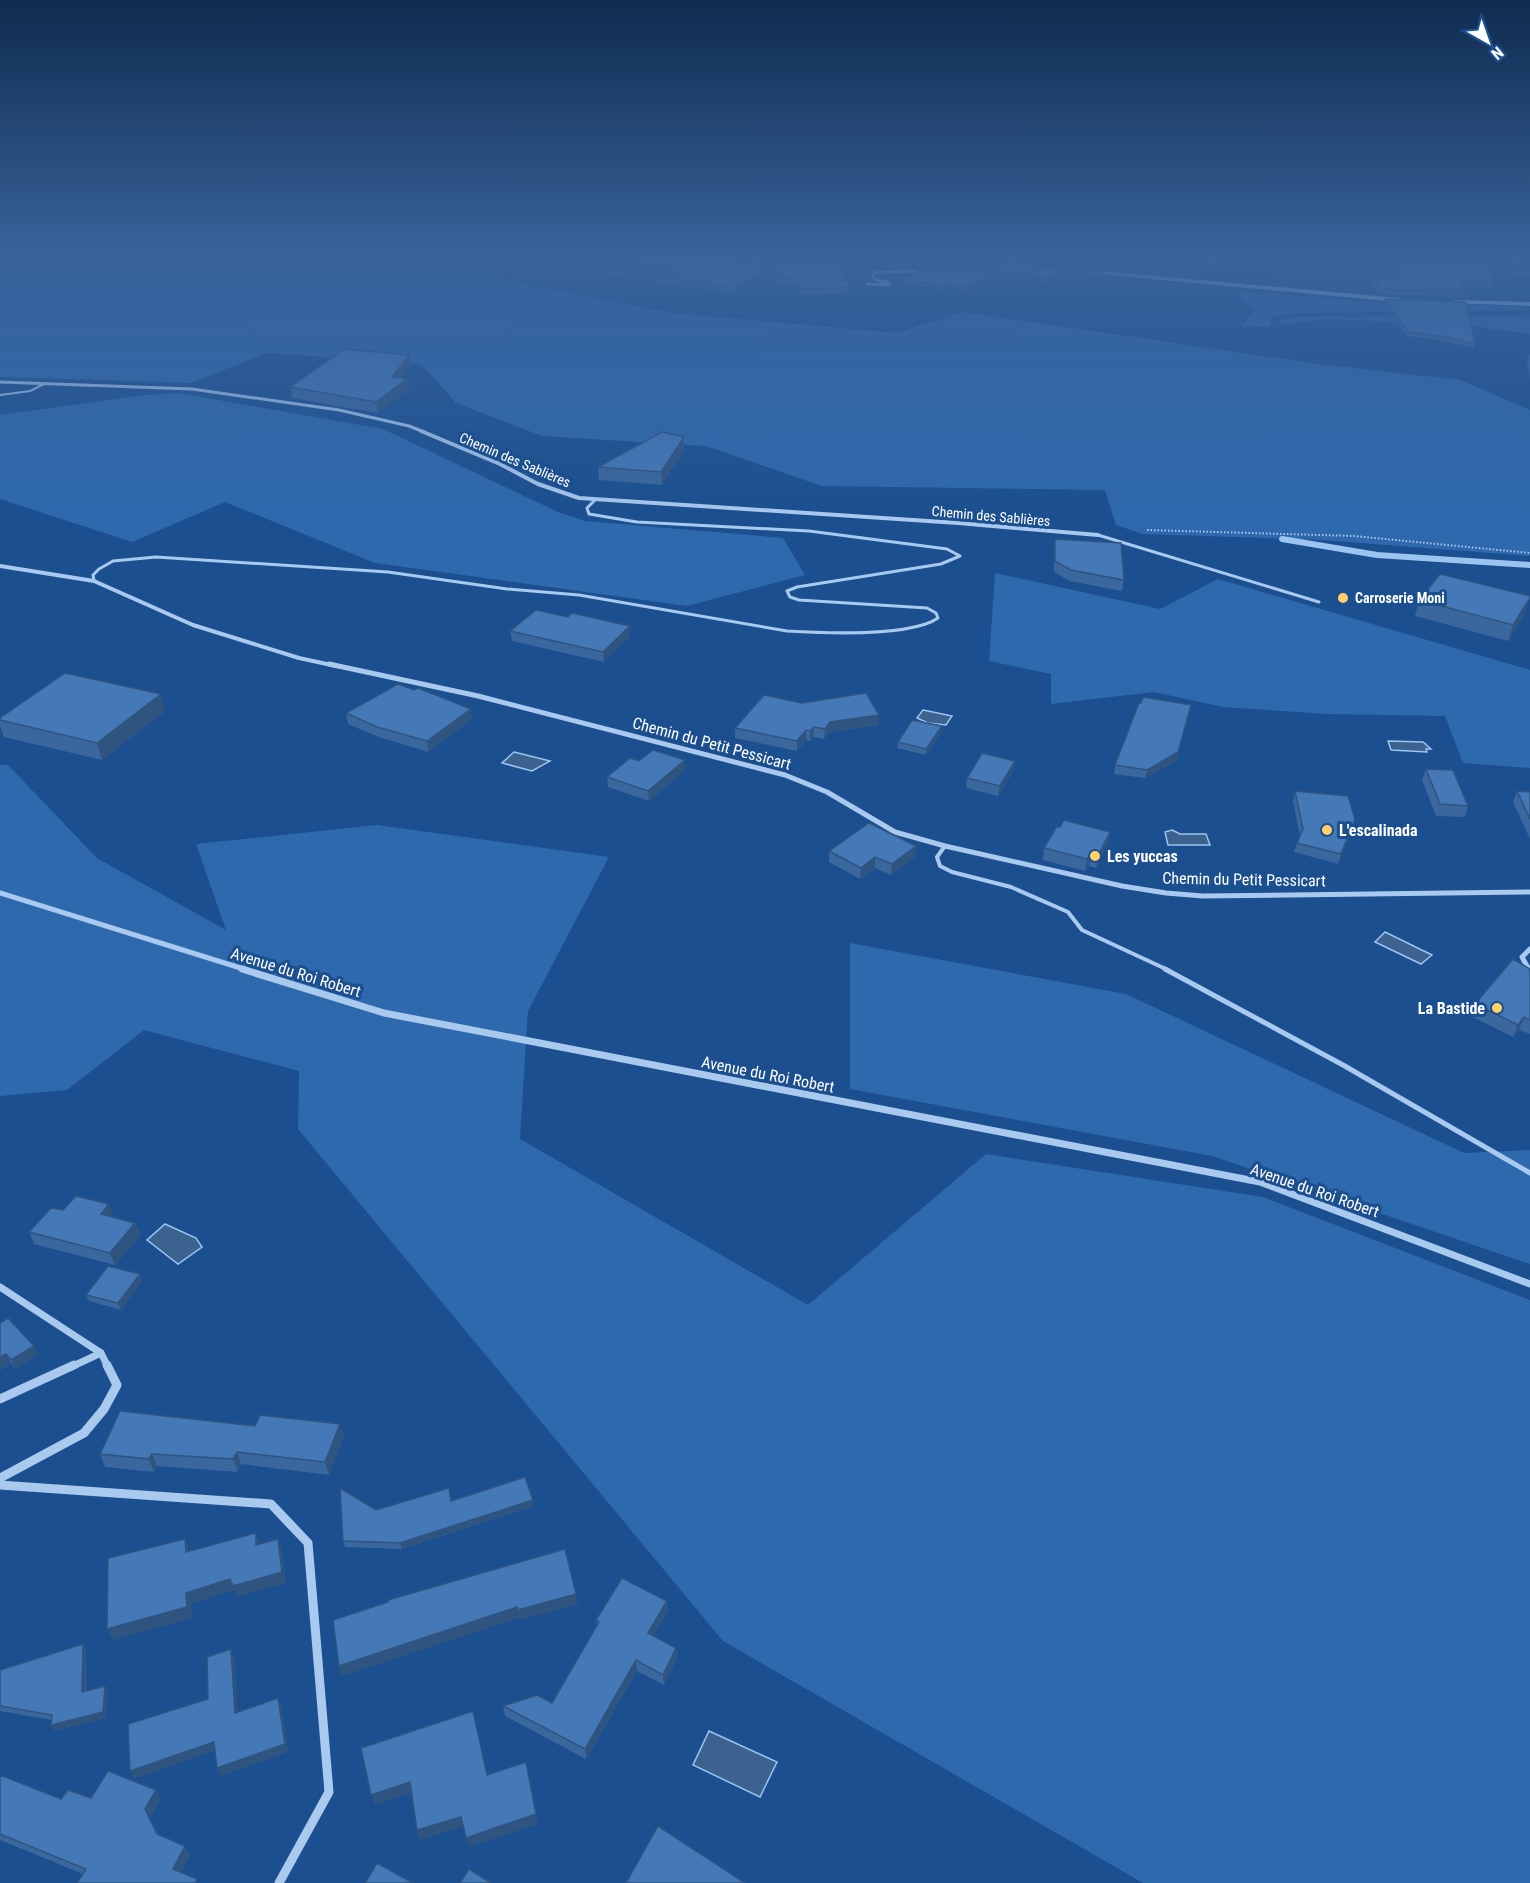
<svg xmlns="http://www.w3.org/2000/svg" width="1530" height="1883" viewBox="0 0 1530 1883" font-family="'Roboto Condensed',sans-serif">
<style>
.green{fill:#2e69ad}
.water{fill:#3c6290;stroke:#9cc4f0;stroke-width:1.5}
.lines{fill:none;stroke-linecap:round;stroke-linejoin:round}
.stream{stroke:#9cc4f0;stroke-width:6}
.path{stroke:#a9c9ee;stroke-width:2;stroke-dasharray:1.5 2;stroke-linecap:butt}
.service-far3{stroke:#a9c9ee;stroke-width:2}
.service-far2{stroke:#a9c9ee;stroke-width:3}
.service-far1{stroke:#a9c9ee;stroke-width:4}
.service{stroke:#a9c9ee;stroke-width:5}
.minor-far4{stroke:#a9c9ee;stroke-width:3}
.minor-far3{stroke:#a9c9ee;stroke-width:4}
.minor-far2{stroke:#a9c9ee;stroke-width:5}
.minor-far1{stroke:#a9c9ee;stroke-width:7}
.minor{stroke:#a9c9ee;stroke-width:9}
.tertiary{fill:#a9c9ee;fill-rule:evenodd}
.wall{fill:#3a679d}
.shaded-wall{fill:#305480}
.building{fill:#4478b7;stroke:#305480;stroke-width:1.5}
.poi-dot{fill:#ffd166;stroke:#1b4f8f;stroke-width:2}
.labels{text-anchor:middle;stroke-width:6;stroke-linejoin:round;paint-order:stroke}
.far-street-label{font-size:14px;fill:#fff;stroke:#1b4f8f}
.far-poi-label{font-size:14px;font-weight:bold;fill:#fff;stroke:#1b4f8f;text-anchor:start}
.street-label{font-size:16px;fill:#fff;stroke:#1b4f8f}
.poi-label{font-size:16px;font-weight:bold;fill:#fff;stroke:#1b4f8f;text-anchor:start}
</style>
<rect width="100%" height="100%" fill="#1b4f8f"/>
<g class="green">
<polygon points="444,258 502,280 672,313 897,333 962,312 1319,364 1460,380 1530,410 1530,556 1322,540 1143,534 1116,525 1105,490 822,486 706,446 542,436 456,403 421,364 267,353 191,383 0,377 0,268 213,261"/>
<polygon points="1230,290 1386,303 1518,306 1530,310 1298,313 1271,317 1271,326 1241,327 1255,310"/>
<polygon points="1496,316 1530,317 1530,334 1476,327 1374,321 1327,319 1287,324 1278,321 1295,317"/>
<polygon points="178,393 383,429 558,512 585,521 783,538 805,575 687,606 375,563 225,502 132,542 0,499 0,415 144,395"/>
<polygon points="995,573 1160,609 1218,579 1530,670 1530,768 1463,763 1445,716 1327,714 1223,707 1154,692 1051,704 1051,674 989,661"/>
<polygon points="0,765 8,765 97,858 226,930 196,844 377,825 609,857 528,1011 520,1139 808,1305 986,1154 1263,1197 1530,1300 1530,1883 1143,1883 723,1641 298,1129 299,1071 144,1030 67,1090 0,1096"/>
<polygon points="850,943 1126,994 1464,1153 1530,1150 1530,1264 1212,1156 850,1089"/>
</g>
<g class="water">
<polygon points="923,710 952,716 946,725 928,723 917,718"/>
<polygon points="1388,741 1423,742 1431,749 1426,749 1427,752 1391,750"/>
<polygon points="514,752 550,761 532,771 502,763"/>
<polygon points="1172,830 1180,834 1206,834 1210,845 1168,845 1165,832"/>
<polygon points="1385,932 1432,955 1421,964 1375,942"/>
<polygon points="165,1224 196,1238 202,1247 178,1264 147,1240"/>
<polygon points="709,1731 777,1762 760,1797 693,1765"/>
</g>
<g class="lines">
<polyline class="stream" points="1282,539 1377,555 1530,565"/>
<polyline class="path" points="1147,530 1354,536 1530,553"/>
<g class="service-far3">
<polyline points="735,252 745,255 745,258"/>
<polyline points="0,395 30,391 44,384"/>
</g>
<g class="service-far2">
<polyline points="1098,535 1319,602"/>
<path d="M 94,581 L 93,575 L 99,569 L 113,561 L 156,557 L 388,572 L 507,589 L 579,595 L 787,631 C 821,633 911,637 938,618 L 936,613 L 927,608 L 799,600 L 790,597 L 787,591 L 797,587 L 941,564 L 960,556 L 947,549 L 809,531 L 637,522 L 589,514 L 587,508 L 595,500"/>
</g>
<polyline class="service-far1" points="945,846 937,857 940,866 952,872 1011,887 1068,912 1082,930 1168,970"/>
<polyline class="service" points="1165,969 1343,1065 1530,1173"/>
<g class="minor-far4">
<polyline points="0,254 36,252"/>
<polyline points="992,269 999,269 1010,263"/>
<polyline points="867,284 889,285 889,283 874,279 873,275 877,272 924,271"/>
<polyline points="0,382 192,389 339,410 409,426 424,432"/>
</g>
<g class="minor-far3">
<polyline points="421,431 500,464 538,484 579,498 958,523 1098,535"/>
<polyline points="0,566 94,581 193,625 299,658 336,666"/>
</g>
<g class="minor-far2">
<polyline points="329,664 478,696 785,775 827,792 895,832 945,846 1122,886 1166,893 1203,896 1530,892"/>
<polyline points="0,893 247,970"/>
<polyline points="1529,970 1522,957 1530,949"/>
</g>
<g class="minor-far1">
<polyline points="242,969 384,1013 1260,1182 1530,1284"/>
<polyline points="1528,969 1530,972"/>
<polyline points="0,1287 101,1353 108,1367"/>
<polyline points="71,1367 101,1353"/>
</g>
<g class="minor">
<polyline points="0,1399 74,1365"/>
<polyline points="0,1478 84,1433 104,1409 117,1385 107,1365"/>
<polyline points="0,1485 271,1504 308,1543 329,1792 279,1883"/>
</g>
<g class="tertiary">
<polygon points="966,252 976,252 1025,264 1023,265"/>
<polygon points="1530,253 1530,255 1518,258 1530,263 1530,265 1516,262 1512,257"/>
<polygon points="1089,270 1399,298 1402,300 1399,302 1087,273"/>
<polygon points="1454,300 1530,302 1530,306 1452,303"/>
</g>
</g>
<g class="wall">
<polygon points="76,252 166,252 163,256 113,257 113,255 77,256"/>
<polygon points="485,252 521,252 678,277 679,277 527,252 706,252 745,256 747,253 747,252 835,252 850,287 849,293 806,295 799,293 796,284 778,284 775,270 735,294 485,256"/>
<polygon points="906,252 1118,252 1106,270 1012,260 1001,257 1001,264 934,267 934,260 937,258"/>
<polygon points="1174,252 1231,252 1216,272 1172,266"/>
<polygon points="1270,252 1335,252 1335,260 1334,266 1304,264 1298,270 1271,266"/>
<polygon points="1393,252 1419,254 1515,256 1517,259 1529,261 1525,259 1527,253 1530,252 1530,277 1488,271 1493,282 1491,288 1463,287 1464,292 1463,297 1379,294 1372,284 1373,278 1396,279 1391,258"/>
<polygon points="1012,263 1102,272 1101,276 1065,273 1049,283 993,275 969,291 949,287 945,290 904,283 904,279 999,269"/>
<polygon points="1385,299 1475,344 1474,348 1445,341 1407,336 1384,303"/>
<polygon points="1529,355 1530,355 1530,379 1527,361"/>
<polygon points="410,365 400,378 407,379 409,389 378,413 292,398 290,387"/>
<polygon points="684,437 684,449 662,485 599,480 598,467"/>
<polygon points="1055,539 1124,580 1122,591 1070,581 1054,572 1054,549"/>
<polygon points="1419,600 1526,612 1508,641 1415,616"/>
<polygon points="568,617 630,626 630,636 604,662 512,641 510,631"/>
<polygon points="802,703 879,715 879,725 830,732 824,739 813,737 810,741 806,740 797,751 735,738 735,728"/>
<polygon points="1191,705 1176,761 1145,778 1114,774 1115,765"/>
<polygon points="165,711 102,760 4,737 0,726 0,718"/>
<polygon points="346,713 472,719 428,752 379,737 348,724"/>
<polygon points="941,732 926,755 897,748 898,742"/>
<polygon points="639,761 685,770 649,801 608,787 607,777"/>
<polygon points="1426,769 1468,806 1465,817 1436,816 1422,780"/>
<polygon points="1013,771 998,796 966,788 967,778"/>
<polygon points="1295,791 1355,819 1352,829 1338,864 1294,852 1300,836 1293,801"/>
<polygon points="1517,791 1530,792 1530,839 1513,802"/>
<polygon points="1060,827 1110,832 1108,844 1096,868 1089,866 1085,871 1043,860 1044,848"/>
<polygon points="829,851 915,857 891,875 875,868 860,879 829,862"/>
<polygon points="1530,969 1530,1034 1519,1030 1513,1037 1471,1016 1475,1004"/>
<polygon points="63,1210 114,1216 113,1217 135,1223 140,1235 115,1265 34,1244 29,1232"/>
<polygon points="142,1281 121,1310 89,1301 86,1295"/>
<polygon points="0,1323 34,1346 38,1355 15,1369 11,1363 0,1370"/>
<polygon points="344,1436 329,1475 241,1464 238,1472 157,1466 154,1472 105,1467 100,1454"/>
<polygon points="451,1501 534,1506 402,1549 345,1547 343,1541 376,1510"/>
<polygon points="667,1601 668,1611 653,1635 676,1648 677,1658 664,1685 637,1671 586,1759 505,1716 503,1706 552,1703 597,1626 596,1620"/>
<polygon points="83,1644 86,1650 86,1691 105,1686 108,1692 106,1718 55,1731 52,1720 0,1711 0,1670"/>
<polygon points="0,1775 61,1799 91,1798 161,1799 150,1818 158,1834 185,1846 190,1855 181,1872 83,1874 0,1840"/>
</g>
<g class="shaded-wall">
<polygon points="1114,252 1118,252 1106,270 1107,263"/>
<polygon points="1228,252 1231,252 1216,272 1218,266"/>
<polygon points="1511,252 1527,252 1510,257"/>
<polygon points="1305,258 1304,264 1298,270 1300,264"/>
<polygon points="775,264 775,270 735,294 735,288"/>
<polygon points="1066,269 1065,273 1049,283 1050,279"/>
<polygon points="993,271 993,275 969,291 969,287"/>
<polygon points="949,283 949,287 945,290 945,286"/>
<polygon points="409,355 410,365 394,387 392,377"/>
<polygon points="407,379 409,389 378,413 376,402"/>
<polygon points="684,437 684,449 662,485 661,472"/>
<polygon points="1530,598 1526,612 1508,641 1513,625"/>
<polygon points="630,626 630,636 604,662 603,652"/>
<polygon points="161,694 165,711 102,760 97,743"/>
<polygon points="1191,705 1176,761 1145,778 1147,770"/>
<polygon points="471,709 472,719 428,752 427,741"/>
<polygon points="879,715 879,725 830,732 824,739 825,729 830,722"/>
<polygon points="942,726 941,732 926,755 926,749"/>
<polygon points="814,727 813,737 810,741 810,731"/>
<polygon points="806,730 806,740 797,751 797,741"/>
<polygon points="685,760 685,770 649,801 648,791"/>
<polygon points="1015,761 1013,771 998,796 1000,786"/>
<polygon points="1355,819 1352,829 1338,864 1341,854"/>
<polygon points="1110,832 1108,844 1096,868 1098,856"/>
<polygon points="916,846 915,857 891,875 892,864"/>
<polygon points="1091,854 1089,866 1085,871 1087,859"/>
<polygon points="875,857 875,868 860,879 861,868"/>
<polygon points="1524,1017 1519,1030 1513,1037 1518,1025"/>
<polygon points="109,1204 114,1216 106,1226 101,1214"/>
<polygon points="135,1223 140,1235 115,1265 110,1253"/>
<polygon points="140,1274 142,1281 121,1310 118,1303"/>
<polygon points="34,1346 38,1355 15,1369 11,1360"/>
<polygon points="6,1354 11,1363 0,1370 0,1357"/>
<polygon points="340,1424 344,1436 329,1475 325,1462"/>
<polygon points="237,1452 241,1464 238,1472 233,1459"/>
<polygon points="152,1454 157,1466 154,1472 149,1459"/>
<polygon points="533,1500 534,1506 402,1549 400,1543"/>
<polygon points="256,1533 260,1544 256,1545"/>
<polygon points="185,1539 189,1550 190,1563 186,1552"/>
<polygon points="278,1539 282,1550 286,1583 237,1597 234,1590 191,1604 192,1618 113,1640 107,1629"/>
<polygon points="576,1594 578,1604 520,1620 519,1618 342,1676 339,1666 517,1607"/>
<polygon points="667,1601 668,1611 649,1643 648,1633"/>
<polygon points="83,1644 86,1650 85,1698 82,1692"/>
<polygon points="676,1648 677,1658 664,1685 663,1675"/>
<polygon points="231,1649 235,1658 238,1721 235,1713"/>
<polygon points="636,1660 637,1671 586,1759 585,1749"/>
<polygon points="105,1686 108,1692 106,1718 55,1731 51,1725"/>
<polygon points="278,1698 282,1706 288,1752 221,1776 217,1768"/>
<polygon points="214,1742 217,1750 134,1779 130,1771"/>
<polygon points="526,1762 538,1824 468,1847 466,1838"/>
<polygon points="410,1782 413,1792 375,1805 371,1795"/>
<polygon points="156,1790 161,1799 150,1818 162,1843 145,1809"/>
<polygon points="461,1817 464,1826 420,1840 417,1830"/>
<polygon points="185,1846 190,1855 178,1878 173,1869"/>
</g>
<g class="building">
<polygon points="501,252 521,252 678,277 682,275 680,271 563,252 706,252 745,256 748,252 835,252 850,287 806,289 799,287 796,278 778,278 775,264 735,288"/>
<polygon points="943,252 985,252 1001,257 934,260 947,253"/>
<polygon points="1009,252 1114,252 1107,263"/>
<polygon points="1174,252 1228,252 1218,266 1173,260"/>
<polygon points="1272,252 1335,252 1335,260 1305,258 1300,264 1272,260"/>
<polygon points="1393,252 1419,254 1424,252 1512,252 1517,259 1530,261 1530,271 1486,265 1493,282 1462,281 1464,292 1380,289 1373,278 1399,279"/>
<polygon points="1012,263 1102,272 1066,269 1050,279 993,271 969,287 949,283 945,286 904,279 919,271 999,269"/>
<polygon points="1385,299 1466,302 1475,344 1446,337 1408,332"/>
<polygon points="344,349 409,355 392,377 407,379 376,402 290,387"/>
<polygon points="662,432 684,437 661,472 598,467"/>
<polygon points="1055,539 1121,543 1124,580 1071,570 1055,561"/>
<polygon points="1440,574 1530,596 1530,598 1513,625 1419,600"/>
<polygon points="536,610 568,617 572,613 630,626 603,652 510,631"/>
<polygon points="65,673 161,694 97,743 0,720 0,718"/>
<polygon points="398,684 414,690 418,688 471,709 427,741 377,727 346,713"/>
<polygon points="866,693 879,715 830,722 825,729 814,727 810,731 806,730 797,741 735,728 764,695 802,703"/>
<polygon points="1143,697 1191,705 1178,752 1147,770 1115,765 1139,703 1141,703"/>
<polygon points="912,720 942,726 926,749 898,742"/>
<polygon points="653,750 685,760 648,791 607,777 630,758 639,761"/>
<polygon points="982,753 1015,761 1000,786 967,778"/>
<polygon points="1426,769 1453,770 1468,806 1440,804"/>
<polygon points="1295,791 1348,796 1355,819 1341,854 1297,843 1303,829"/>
<polygon points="1517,791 1530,792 1530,819"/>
<polygon points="1064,820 1110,832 1098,856 1091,854 1087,859 1044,848 1057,826 1060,827"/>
<polygon points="869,823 916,846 892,864 875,857 861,868 829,851"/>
<polygon points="1513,959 1530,969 1530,1020 1524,1017 1518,1025 1475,1004"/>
<polygon points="76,1196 109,1204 101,1214 135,1223 110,1253 29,1232 51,1208 63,1210"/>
<polygon points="108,1266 140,1274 118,1303 86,1295"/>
<polygon points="8,1318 34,1346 11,1360 6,1354 0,1357 0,1323"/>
<polygon points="120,1411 255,1426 260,1415 340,1424 325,1462 237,1452 233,1459 152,1454 149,1459 100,1454"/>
<polygon points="525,1477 533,1500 400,1543 343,1541 340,1488 376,1510 449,1488 451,1501"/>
<polygon points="256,1533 256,1545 278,1539 282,1572 233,1586 230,1579 186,1593 187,1607 107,1629 108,1558 185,1539 186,1552"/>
<polygon points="565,1549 576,1594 518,1610 517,1607 339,1666 333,1620 388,1602 388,1600"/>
<polygon points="622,1578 667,1601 648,1633 676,1648 663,1675 636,1660 585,1749 503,1706 537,1695 552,1703 599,1622 596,1620"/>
<polygon points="83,1644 82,1692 105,1686 103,1712 51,1725 52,1715 0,1706 0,1670"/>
<polygon points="231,1649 235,1713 278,1698 285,1744 217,1768 214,1742 130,1771 128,1724 208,1699 207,1657"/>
<polygon points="473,1711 487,1775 526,1762 536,1814 466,1838 461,1817 417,1830 410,1782 371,1795 361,1748"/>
<polygon points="108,1771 156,1790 145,1809 157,1834 185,1846 173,1869 197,1879 195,1883 77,1883 86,1869 0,1834 0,1775 61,1799 68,1790 91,1798"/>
<polygon points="658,1826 745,1883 626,1883"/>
<polygon points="377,1863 413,1883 365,1883"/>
<polygon points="469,1869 491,1883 460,1883"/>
</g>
<linearGradient id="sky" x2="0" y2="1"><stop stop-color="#0f2b4f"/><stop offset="0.49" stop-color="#39639b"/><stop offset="1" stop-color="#39639b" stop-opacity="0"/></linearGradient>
<rect width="1530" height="516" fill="url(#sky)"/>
<g class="poi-dot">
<circle cx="1343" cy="598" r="6"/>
<circle cx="1327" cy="830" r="6"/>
<circle cx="1095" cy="856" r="6"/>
<circle cx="1497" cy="1008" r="6"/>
</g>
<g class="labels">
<g class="far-street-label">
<text transform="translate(515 460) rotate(23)" y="5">Chemin des Sablières</text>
<text transform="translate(991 516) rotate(5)" y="5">Chemin des Sablières</text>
</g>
<g class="far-poi-label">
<text x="1355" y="603">Carroserie Moni</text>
</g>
<g class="street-label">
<text transform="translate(712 743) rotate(15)" y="6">Chemin du Petit Pessicart</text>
<text transform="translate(1244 879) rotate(1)" y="6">Chemin du Petit Pessicart</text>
<text transform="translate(296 972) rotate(17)" y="6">Avenue du Roi Robert</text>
<text transform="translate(768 1074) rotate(11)" y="6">Avenue du Roi Robert</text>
<text transform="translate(1315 1190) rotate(19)" y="6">Avenue du Roi Robert</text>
</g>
<g class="poi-label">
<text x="1339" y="836">L'escalinada</text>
<text x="1107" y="862">Les yuccas</text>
<text x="1485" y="1014" text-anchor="end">La Bastide</text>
</g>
</g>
<g transform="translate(1488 42) rotate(140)" stroke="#1b4f8f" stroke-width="4.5" paint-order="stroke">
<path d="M0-4.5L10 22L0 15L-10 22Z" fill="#ffffff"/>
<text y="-9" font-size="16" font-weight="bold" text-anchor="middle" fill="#ffffff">N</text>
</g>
</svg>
